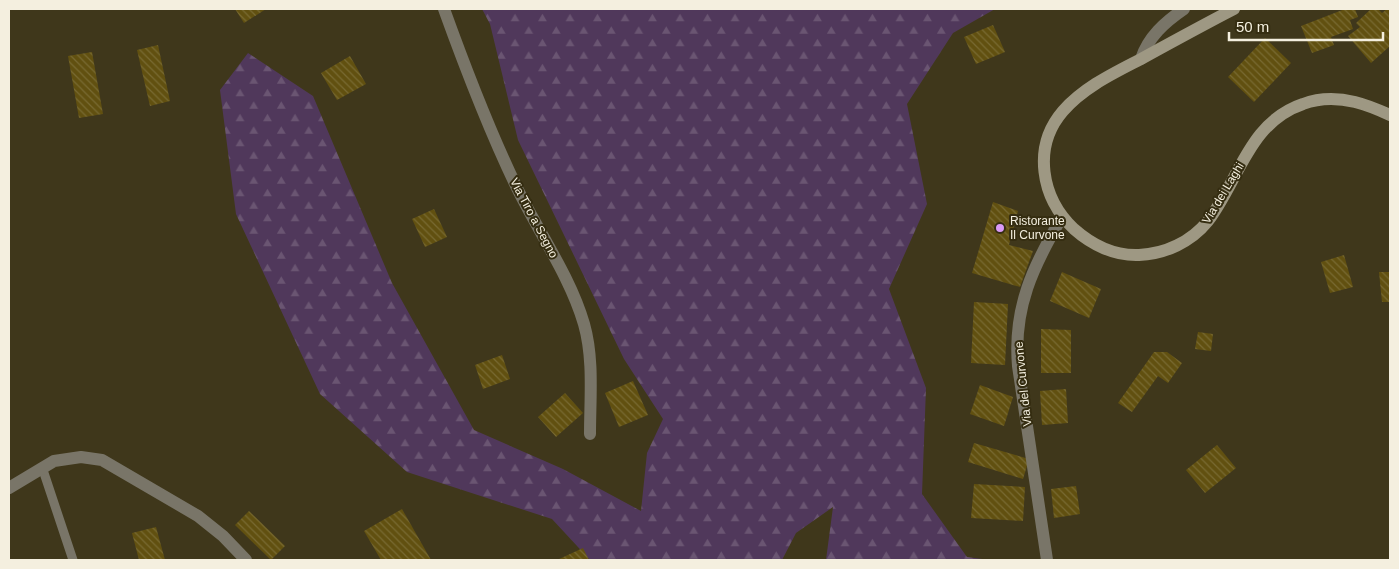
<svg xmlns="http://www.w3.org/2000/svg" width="1399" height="569" viewBox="0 0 1399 569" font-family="Arial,sans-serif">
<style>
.forest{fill:url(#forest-firs)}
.building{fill:url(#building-back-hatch)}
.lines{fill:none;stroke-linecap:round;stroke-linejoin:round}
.lane{stroke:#797568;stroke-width:9}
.street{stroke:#797568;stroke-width:12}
.secondary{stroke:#9e9883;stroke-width:12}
.poi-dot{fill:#da9af6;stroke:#352d11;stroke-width:2}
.labels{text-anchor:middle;stroke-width:4;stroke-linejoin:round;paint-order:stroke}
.street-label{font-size:12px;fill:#f4efdf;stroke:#352d11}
.poi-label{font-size:12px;fill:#f4efdf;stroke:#352d11;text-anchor:start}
</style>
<defs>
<pattern id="forest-firs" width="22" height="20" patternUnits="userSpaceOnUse" patternTransform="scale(1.25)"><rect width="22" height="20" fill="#50385b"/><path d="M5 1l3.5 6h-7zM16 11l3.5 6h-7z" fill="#6a5572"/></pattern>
<pattern id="building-back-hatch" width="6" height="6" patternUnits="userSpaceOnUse" patternTransform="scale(1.25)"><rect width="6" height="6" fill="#615010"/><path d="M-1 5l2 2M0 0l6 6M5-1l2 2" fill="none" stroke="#786a32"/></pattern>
</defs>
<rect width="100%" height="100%" fill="#3f371b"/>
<polygon class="forest" points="482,9 995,9 953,33 907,104 927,204 889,289 926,388 922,494 967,557 990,560 826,560 833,507 796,533 782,560 590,560 552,519 407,472 320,394 236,214 220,90 248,53 313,96 392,283 474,430 563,469 641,511 647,453 663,419 624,359 518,140 490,24"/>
<g class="building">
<polygon points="235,9 266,9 244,23"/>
<polygon points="1345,9 1355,9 1358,17 1350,20 1353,29 1331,37 1334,45 1312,53 1301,26"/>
<polygon points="1371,9 1378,9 1382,13 1387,9 1390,9 1390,46 1371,63 1348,36 1360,27 1356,23"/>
<polygon points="993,25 1005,52 976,64 964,37"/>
<polygon points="1265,38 1291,63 1254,102 1228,77"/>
<polygon points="158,45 170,101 150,106 137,50"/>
<polygon points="92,52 103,114 79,118 68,56"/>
<polygon points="350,56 366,84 337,100 321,73"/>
<polygon points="993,202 1018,211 1009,245 1033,251 1020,287 972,273"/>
<polygon points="434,209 447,237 425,247 412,219"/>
<polygon points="1344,255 1353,287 1330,293 1321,262"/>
<polygon points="1062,272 1101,289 1089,318 1050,301"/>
<polygon points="1379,272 1390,272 1390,302 1382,302"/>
<polygon points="974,302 1008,304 1005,365 971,363"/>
<polygon points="1041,329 1071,330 1071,373 1041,373"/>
<polygon points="1198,332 1213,334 1211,351 1195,349"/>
<polygon points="1154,352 1167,352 1182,363 1168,383 1158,376 1132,412 1118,403"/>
<polygon points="502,355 510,379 483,389 475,365"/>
<polygon points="633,381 648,415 619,427 605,393"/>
<polygon points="980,385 1013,397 1004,426 970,414"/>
<polygon points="1066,389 1068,423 1042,425 1040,391"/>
<polygon points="565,393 583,413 556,437 538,417"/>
<polygon points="974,443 1029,459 1023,479 968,462"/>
<polygon points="1217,445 1236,468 1205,493 1186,470"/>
<polygon points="974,484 1025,487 1023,521 971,518"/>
<polygon points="1076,486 1080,514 1054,518 1051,489"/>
<polygon points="402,509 431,560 381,560 364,531"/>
<polygon points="249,511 285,546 271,560 235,525"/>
<polygon points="156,527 165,560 139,560 132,533"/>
<polygon points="583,548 589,560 557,560"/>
</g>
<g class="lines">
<polyline class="lane" points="42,467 73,560"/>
<g class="street">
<path d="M 444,9 C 466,70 489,130 517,188 C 539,233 570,276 584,324 C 594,359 590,398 590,434"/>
<path d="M 1141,59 C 1148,37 1165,22 1184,9"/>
<polyline points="9,488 54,461 81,457 102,460 198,516 223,536 246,560"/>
<path d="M 1047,560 L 1018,366 C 1013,308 1033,266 1062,217"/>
</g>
<path class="secondary" d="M 1234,9 C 1203,25 1172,42 1141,59 C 1114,73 1084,87 1063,111 C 1032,147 1041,198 1074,229 C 1092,245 1115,256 1139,255 C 1165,254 1191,242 1208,221 C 1239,180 1249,122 1303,104 C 1319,98 1338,98 1355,102 C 1367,105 1379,110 1390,115"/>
</g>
<circle class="poi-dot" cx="1000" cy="228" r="5"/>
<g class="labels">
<g class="street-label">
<text transform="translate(1223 193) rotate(-59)" y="4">Via dei Laghi</text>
<text transform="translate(534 218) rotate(62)" y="4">Via Tiro a Segno</text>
<text transform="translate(1023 384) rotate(-96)" y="4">Via del Curvone</text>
</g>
<g class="poi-label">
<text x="1010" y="225">Ristorante<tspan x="1010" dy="14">Il Curvone</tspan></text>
</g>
</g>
<rect width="1399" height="569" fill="none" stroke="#f4efdf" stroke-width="20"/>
<path d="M1229 32v8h154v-8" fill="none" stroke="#f4efdf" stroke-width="2.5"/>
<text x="1236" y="32" font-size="15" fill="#f4efdf" stroke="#352d11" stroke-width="4" paint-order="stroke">50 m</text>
</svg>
